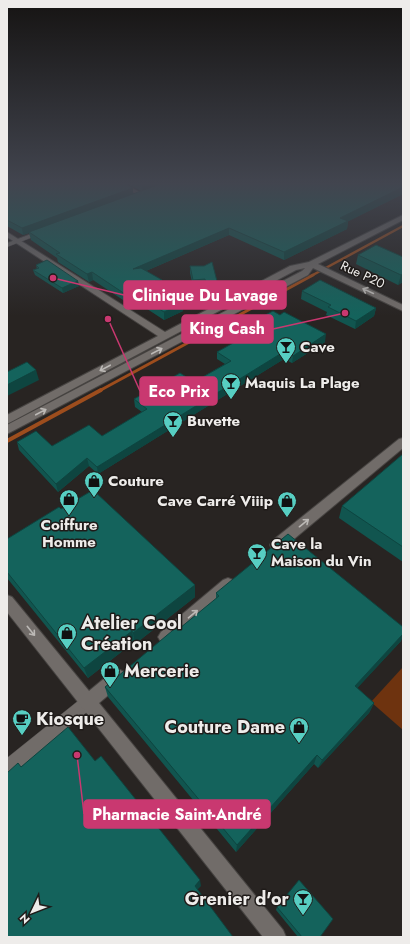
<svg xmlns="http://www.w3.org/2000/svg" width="410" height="944" viewBox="0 0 410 944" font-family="Jost,sans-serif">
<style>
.green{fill:#6e330f}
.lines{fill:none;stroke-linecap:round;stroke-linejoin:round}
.stream-far2{stroke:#9d4d1d;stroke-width:2.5}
.stream-far1{stroke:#9d4d1d;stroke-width:3}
.stream{stroke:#9d4d1d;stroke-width:4}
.street-casing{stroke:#464341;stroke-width:1}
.secondary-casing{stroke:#464341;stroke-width:2}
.street{fill:#716c69;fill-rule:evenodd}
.secondary{fill:#716c69;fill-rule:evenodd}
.wall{fill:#11554f}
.shaded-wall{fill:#0e4540}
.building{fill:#14635c;stroke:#0e4540}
.oneway{stroke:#bcb9b6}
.labels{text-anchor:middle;stroke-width:3;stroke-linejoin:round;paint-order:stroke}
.far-street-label{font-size:13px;fill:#eeecea;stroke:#1f1b19}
.poi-label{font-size:15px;font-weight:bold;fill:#eeecea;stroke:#1f1b19;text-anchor:start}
.near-poi-label{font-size:18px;font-weight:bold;fill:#eeecea;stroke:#1f1b19;text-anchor:start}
.leader{fill:none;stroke:#c93870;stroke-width:1.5}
.callout-dot{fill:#c93870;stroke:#1f1b19;stroke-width:1.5}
.callout{fill:#c93870;stroke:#c93870;stroke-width:1.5}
.callout-label{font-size:16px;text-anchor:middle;font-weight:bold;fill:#fff}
</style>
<rect width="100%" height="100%" fill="#282422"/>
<polygon class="green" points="403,667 403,730 371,702"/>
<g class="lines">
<polyline class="stream-far2" points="311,276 403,226"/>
<polyline class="stream-far1" points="99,391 313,275"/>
<polyline class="stream" points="7,441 101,390"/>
<g class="street-casing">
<g id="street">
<polygon points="117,184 125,184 145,195 140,196"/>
<polygon points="44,229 47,231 46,232 7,247 7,243"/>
<polygon points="88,695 93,697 95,702 93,707 13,774 7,776 7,758 83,697"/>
</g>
</g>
<g class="secondary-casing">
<g id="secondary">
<polygon points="403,215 403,220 318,264 403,305 403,311 313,268 308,275 7,434 7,425 302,271 305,268 296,270 7,424 7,415 158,336 7,237 7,232 165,332 290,266 309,262"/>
<polygon points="403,438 403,448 282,549 277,550 272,549 270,545 272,541 399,439"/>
<polygon points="228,578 233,580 235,584 233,588 171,642 166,644 161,642 158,637 161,632 223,580"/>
<polygon points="7,595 12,597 89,691 112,672 118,669 124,672 126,677 124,682 99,703 283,930 286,937 263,937 7,612"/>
</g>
</g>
<use href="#street" class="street"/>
<use href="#secondary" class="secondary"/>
</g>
<g class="wall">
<polygon points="7,184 133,194 141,191 128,184 403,184 403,194 348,221 347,229 284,260 229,235 146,271 162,280 163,285 180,301 183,303 183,311 164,320 141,305 135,308 93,280 89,282 58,262 57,258 31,240 29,233 23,235 7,226"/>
<polygon points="358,255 403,257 403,282 398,285 356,264"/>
<polygon points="36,265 78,281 79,286 63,293 35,275 33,270 37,269"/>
<polygon points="190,266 218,285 218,291 206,292 205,286 193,286 190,273"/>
<polygon points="302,291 376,308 374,316 355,329 326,315 327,312 301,299"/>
<polygon points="244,326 325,342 292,363 284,359 98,474 89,466 58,492 19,450 17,442 52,446 102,436 142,412 135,407 134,399 194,382 225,364 217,359 217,352 246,336 243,334"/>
<polygon points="403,454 403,562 339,518 342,506"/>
<polygon points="61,509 195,597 135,644 134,642 88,678 7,578 7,539"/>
<polygon points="216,593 401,641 357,688 374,703 369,713 318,768 314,764 236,852 108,697 105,687 180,628 216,599"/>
<polygon points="277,907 320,937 298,937 276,910"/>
</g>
<g class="shaded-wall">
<polygon points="142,184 162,184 142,191"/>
<polygon points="403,187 403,194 339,226 340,218"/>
<polygon points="133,188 133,195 29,232 29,233 23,235 22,228"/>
<polygon points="348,221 347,229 284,260 284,252"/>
<polygon points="229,228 229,235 134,276 133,269"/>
<polygon points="92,272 93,280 89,282 87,274"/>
<polygon points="403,274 403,282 398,285 401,275"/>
<polygon points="78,281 79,286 63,293 62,288"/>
<polygon points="180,295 180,303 175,298"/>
<polygon points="141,297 141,305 135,308 134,300"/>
<polygon points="183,303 183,311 164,320 164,312"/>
<polygon points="376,308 374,316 355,329 356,321"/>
<polygon points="326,334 325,342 292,363 293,356"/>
<polygon points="285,351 284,359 98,474 97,467"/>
<polygon points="36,370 39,380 7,396 7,385"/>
<polygon points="87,458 89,466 58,492 56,484"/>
<polygon points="195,585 195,597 135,644 133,633"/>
<polygon points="132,631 134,642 88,678 84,668"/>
<polygon points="403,634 403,637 401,641 350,696 355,686"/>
<polygon points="374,703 369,713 318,768 322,760"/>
<polygon points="317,755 314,764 236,852 237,845"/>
<polygon points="200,880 201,886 195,892 195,886"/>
</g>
<g class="building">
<polygon points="7,184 126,184 133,188 22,228 7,220"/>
<polygon points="160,184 403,184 403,187 340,218 348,221 284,252 229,228 133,269 141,268 162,280 155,281 180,295 175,298 183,303 164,312 141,297 134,300 92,272 87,274 56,254 60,253 29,232"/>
<polygon points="376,245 403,257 403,274 401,275 358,255"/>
<polygon points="47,260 78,281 62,288 33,270 39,268 36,265"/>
<polygon points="212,262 218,285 206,285 205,279 193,280 190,266 204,266"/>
<polygon points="320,280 376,308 356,321 328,307 331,305 302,291"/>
<polygon points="273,311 280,315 284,312 326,334 293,356 285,351 97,467 87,458 56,484 17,442 36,431 52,446 89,425 102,436 147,409 134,399 180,373 194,382 231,361 217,352 253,332 244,326"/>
<polygon points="27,362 36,370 7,385 7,372"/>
<polygon points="403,454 403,547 342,506"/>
<polygon points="93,490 195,585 133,633 132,631 84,668 7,572 7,539 59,507 61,509"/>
<polygon points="288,534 403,627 403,634 355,686 374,703 322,760 317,755 237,845 105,687 178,626 180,628 219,596 216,593"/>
<polygon points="68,727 95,761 101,756 200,880 195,886 233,937 7,937 7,773 18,763 21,767"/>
<polygon points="299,880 333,919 320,937 302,937 277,907"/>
</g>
<defs><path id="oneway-shaft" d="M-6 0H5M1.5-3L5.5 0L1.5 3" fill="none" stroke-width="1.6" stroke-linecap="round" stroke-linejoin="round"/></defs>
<g class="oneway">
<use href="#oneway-shaft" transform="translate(368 291) rotate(-155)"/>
<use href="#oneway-shaft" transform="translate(157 351) rotate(-28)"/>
<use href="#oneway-shaft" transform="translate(105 368) rotate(152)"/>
<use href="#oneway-shaft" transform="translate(41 412) rotate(-28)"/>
<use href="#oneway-shaft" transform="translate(304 523) rotate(-39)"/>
<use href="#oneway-shaft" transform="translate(193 614) rotate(-40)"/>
<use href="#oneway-shaft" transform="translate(31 631) rotate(51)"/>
</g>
<linearGradient id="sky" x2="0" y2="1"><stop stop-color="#161413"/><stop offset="0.58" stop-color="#42454f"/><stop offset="1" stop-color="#42454f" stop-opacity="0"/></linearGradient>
<rect width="410" height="316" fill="url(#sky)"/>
<defs>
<g id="bar-pin" transform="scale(1)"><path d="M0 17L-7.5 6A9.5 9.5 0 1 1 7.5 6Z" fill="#57cec2" stroke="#1f1b19"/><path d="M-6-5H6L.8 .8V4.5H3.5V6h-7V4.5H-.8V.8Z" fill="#111"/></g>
<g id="shop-pin" transform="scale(1)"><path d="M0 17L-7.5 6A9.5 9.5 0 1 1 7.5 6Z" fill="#57cec2" stroke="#1f1b19"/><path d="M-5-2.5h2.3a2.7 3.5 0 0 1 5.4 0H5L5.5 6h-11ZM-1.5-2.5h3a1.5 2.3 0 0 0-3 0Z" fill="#111"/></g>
<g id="cafe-pin" transform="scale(1)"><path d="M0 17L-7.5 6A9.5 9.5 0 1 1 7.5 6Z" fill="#57cec2" stroke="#1f1b19"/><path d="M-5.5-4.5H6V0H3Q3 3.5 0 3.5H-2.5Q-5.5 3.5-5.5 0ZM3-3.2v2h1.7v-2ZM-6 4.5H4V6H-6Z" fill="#111"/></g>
</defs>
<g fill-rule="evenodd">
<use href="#bar-pin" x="286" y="347"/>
<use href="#bar-pin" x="231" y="383"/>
<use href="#bar-pin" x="173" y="421"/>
<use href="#shop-pin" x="94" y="481"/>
<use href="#shop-pin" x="69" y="499"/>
<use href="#shop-pin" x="287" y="501"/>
<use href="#bar-pin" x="257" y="553"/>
<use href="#shop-pin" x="67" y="633"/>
<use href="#shop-pin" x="110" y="671"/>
<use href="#cafe-pin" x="22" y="719"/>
<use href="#shop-pin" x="299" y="727"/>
<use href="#bar-pin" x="303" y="899"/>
</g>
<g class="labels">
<g class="far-street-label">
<text transform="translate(363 274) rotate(25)" y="5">Rue P20</text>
</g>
<g class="poi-label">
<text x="300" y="352">Cave</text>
<text x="245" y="388">Maquis La Plage</text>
<text x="187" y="426">Buvette</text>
<text x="108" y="486">Couture</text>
<text x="273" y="506" text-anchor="end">Cave Carré Viiip</text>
<text x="69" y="530" text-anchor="middle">Coiffure<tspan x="69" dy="17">Homme</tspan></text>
<text x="271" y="549">Cave la<tspan x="271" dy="17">Maison du Vin</tspan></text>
</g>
<g class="near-poi-label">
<text x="81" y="629">Atelier Cool<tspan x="81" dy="21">Création</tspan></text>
<text x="124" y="677">Mercerie</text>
<text x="36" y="725">Kiosque</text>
<text x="285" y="733" text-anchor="end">Couture Dame</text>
<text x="289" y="905" text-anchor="end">Grenier d'or</text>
</g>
</g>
<path class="leader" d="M53 278L124 295M345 313L273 329M108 319L140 391M77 755L84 814"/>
<g class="callout-dot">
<circle cx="53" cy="278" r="4"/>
<circle cx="345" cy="313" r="4"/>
<circle cx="108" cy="319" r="4"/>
<circle cx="77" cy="755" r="4"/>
</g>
<g class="callout">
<rect x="124" y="281" width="162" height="28" rx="4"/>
<rect x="182" y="315" width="91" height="28" rx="4"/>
<rect x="140" y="377" width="77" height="28" rx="4"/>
<rect x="84" y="800" width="186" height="28" rx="4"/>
</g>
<g class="callout-label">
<text x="205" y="301">Clinique Du Lavage</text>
<text x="227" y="334">King Cash</text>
<text x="179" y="397">Eco Prix</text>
<text x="177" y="820">Pharmacie Saint-André</text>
</g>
<rect width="410" height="944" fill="none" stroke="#eeecea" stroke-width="16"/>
<g transform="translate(32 912) rotate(227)" stroke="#1f1b19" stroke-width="3" paint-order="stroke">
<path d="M0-3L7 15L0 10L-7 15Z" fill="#eeecea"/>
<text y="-6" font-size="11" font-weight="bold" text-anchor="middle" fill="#eeecea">N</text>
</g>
</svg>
